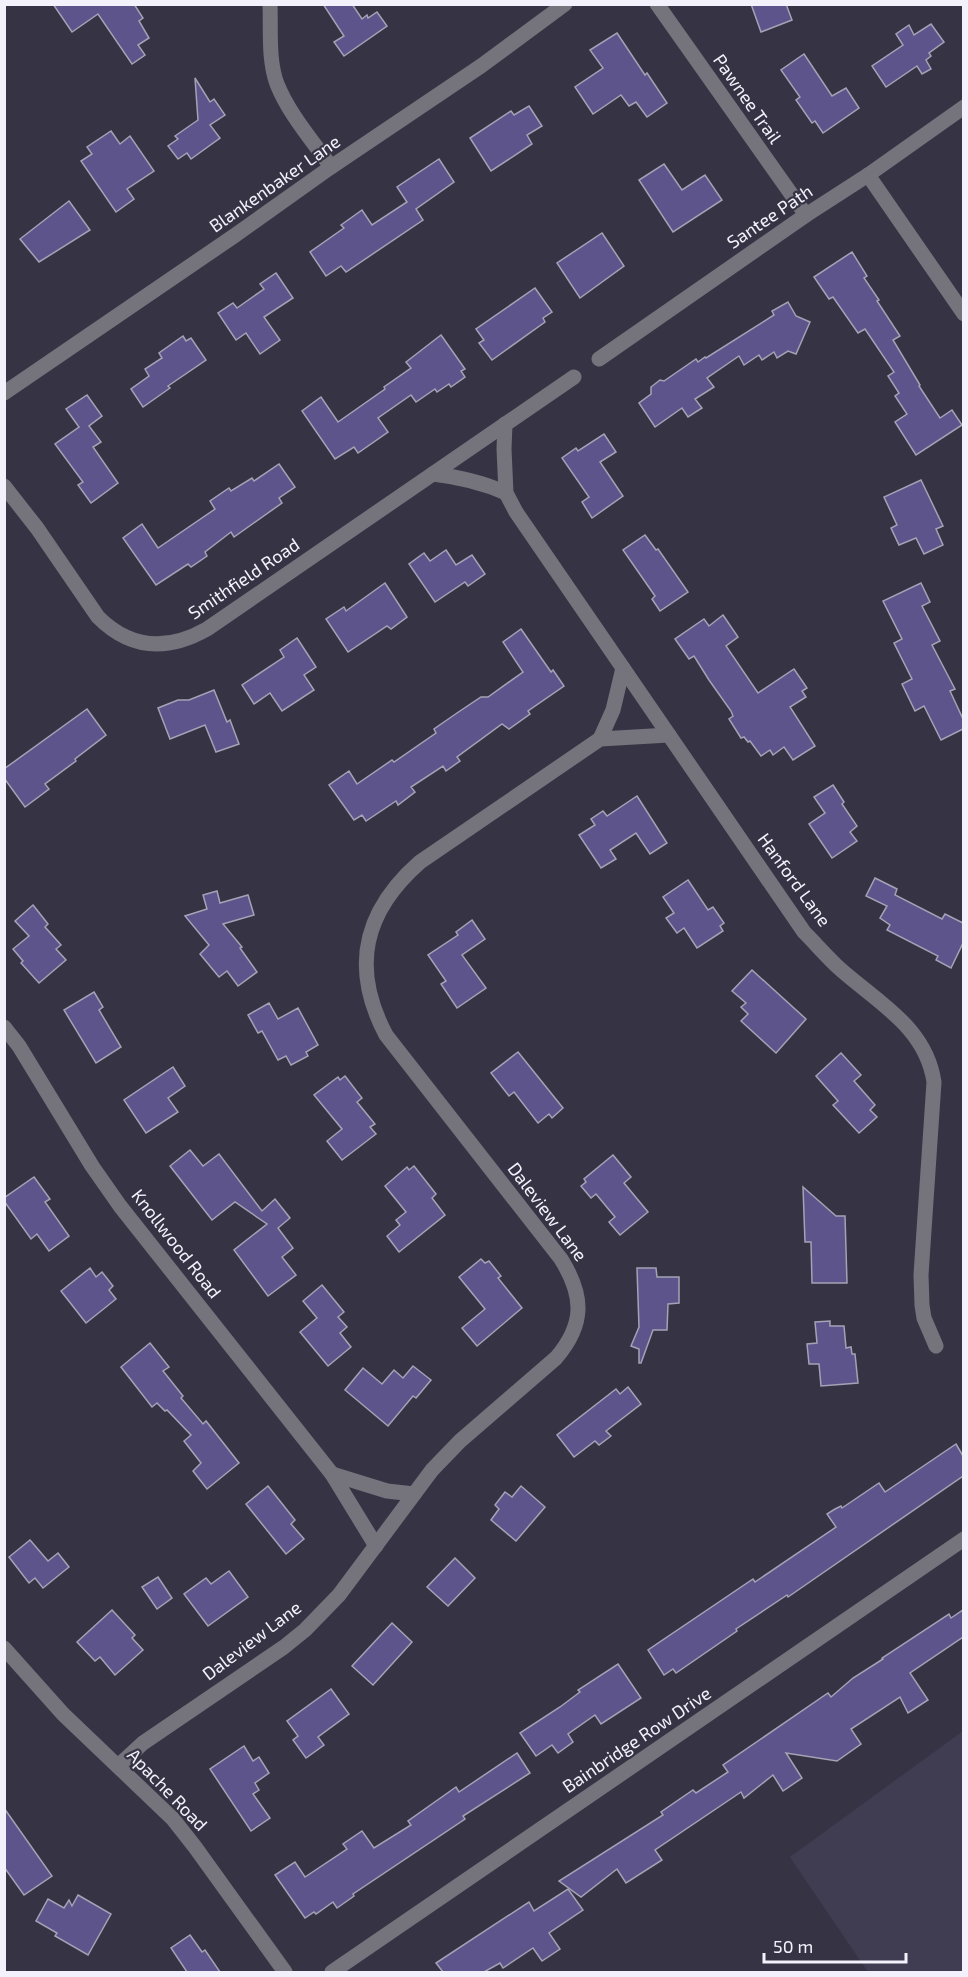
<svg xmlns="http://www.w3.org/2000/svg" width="968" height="1977" viewBox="0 0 968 1977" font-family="'Exo 2',sans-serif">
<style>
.built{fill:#403d53}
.building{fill:#5d548b;stroke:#a4a2b5;stroke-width:1.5}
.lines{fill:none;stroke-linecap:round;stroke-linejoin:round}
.minor{stroke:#75747c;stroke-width:15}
.labels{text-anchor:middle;stroke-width:4.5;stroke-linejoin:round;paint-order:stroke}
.street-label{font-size:18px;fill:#f3f2fc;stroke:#363444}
</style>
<rect width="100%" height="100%" fill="#363444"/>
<polygon class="built" points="963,1731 963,1972 868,1972 790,1857"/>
<g class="building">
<polygon points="53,4 134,4 143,18 139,21 149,38 138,45 145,55 132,64 98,14 72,32"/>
<polygon points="323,4 352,4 362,19 367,15 368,18 377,12 387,26 344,56 334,42 344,36"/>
<polygon points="751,4 786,4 792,20 761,32"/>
<polygon points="931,24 944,42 929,53 931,56 926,60 931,69 922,74 917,66 886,87 872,66 903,45 896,34 909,25 914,35"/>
<polygon points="617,33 645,75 647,73 667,103 647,117 636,102 629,106 621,95 593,114 575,87 603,68 590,50"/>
<polygon points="804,54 832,96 846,88 859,108 823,133 815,121 812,123 796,100 800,97 781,70"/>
<polygon points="195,78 210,102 214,99 225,115 210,125 220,138 191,159 187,153 178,159 168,146 178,139 175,136 198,120"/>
<polygon points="529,106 542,126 527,135 532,144 491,171 470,138 511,111 514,115"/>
<polygon points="111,131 120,144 130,136 154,171 127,189 134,199 116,212 81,161 92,154 87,147"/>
<polygon points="439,159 454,182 416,209 423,220 346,272 341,266 326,276 310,252 344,228 341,225 362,210 372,225 407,202 397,187"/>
<polygon points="664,164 682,190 705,175 722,200 673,232 639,180"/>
<polygon points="69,201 90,230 39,262 20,239"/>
<polygon points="602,233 624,266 580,298 557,263"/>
<polygon points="852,252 867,276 864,278 879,300 877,301 900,336 893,340 920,385 919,386 940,418 952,410 962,425 916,455 895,422 907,414 895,396 899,393 888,376 894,372 865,329 858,333 833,297 829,299 814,277"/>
<polygon points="276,273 293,298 264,317 280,340 260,354 246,333 236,340 218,313 233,303 237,308 264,289 260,284"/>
<polygon points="535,288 552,312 543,318 545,322 492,360 479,343 484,340 476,329"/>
<polygon points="788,302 796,316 810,322 796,354 788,351 777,358 774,352 762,360 759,355 744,365 739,356 707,378 714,387 695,399 702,408 688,417 682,408 655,427 639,403 651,394 651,387 660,380 664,381 696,359 698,362 705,357 706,358 774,315 772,311"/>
<polygon points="441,335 465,369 461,371 465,377 451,387 449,384 437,392 435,389 416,402 411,395 378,418 388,432 358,453 354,447 335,459 302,411 321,397 338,422 385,389 384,387 411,368 406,362"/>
<polygon points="183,336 186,341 191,338 206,360 168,386 170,388 143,407 131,389 149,376 145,369 162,358 159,353"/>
<polygon points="87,395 102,416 89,426 101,442 93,447 118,483 91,503 78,485 83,482 55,444 79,427 66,409"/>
<polygon points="604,434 616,452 600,462 623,496 592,518 582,502 589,497 562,458 576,448 578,451"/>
<polygon points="279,464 295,487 279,498 282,503 234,537 231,532 205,552 207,556 191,567 188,564 156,585 123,538 142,524 158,548 215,509 210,501 229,488 231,491 252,478 254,481"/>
<polygon points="921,480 943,526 936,529 943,545 924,554 916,538 899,545 891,528 897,525 884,497"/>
<polygon points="645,535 656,550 658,549 688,592 660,611 652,599 655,596 623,550"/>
<polygon points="446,550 456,565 472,555 485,574 468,586 465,582 435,602 409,564 424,553 430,561"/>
<polygon points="385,583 407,617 391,629 387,626 348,652 326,619 344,607 346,611"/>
<polygon points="921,583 930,602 922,606 940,641 932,645 955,689 950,691 963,719 963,729 941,740 924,706 915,711 902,684 912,679 894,643 902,639 883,601"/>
<polygon points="723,615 738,637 726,646 758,693 794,669 807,688 802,691 806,697 790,707 815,746 793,760 784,747 773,755 770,750 761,756 750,741 748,742 744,737 741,738 729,719 733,716 731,711 709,680 694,656 689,659 675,639 704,619 709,626"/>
<polygon points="521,629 551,672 553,670 564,686 528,711 530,714 509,729 502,724 457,757 460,761 446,771 443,766 411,787 415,792 398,805 396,801 366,821 362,815 354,820 329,785 349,771 357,784 392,760 394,762 436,733 434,729 457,713 481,697 488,697 523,672 503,642"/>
<polygon points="297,638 316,667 304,675 314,690 282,711 270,693 254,704 242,685 284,657 280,650"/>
<polygon points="214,690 227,722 230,720 239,744 216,752 205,725 170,739 158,708 178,700 189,700"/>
<polygon points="87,709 106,735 75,759 76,761 45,784 49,789 25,807 4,778 4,769"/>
<polygon points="833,785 844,802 842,804 857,826 850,832 857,841 832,858 809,824 825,813 814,797"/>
<polygon points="637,796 667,843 650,854 636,833 610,850 616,859 601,868 579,835 595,825 591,819 603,811 607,816"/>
<polygon points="875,878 897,889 895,895 942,919 945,914 963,923 963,943 951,968 936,960 938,956 887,930 890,925 880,918 887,906 866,896"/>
<polygon points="688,880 708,910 713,907 724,923 720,926 723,931 697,948 684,928 677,933 666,918 674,913 663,897"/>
<polygon points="217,891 220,903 248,895 254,915 223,924 242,947 240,948 257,972 238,986 227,971 219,977 200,954 209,945 185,916 207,909 203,895"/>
<polygon points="33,905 48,924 45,927 61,945 56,949 66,960 39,983 21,963 23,961 13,949 29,936 15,921"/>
<polygon points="472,920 485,939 462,955 486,988 457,1008 441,984 446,981 428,955 458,935 456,932"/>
<polygon points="752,970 806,1019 776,1053 741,1021 748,1014 741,1007 746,1003 732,991"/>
<polygon points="94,992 103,1007 99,1010 121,1047 96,1063 64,1010"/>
<polygon points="269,1003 278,1019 298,1008 318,1045 306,1052 308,1056 291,1065 286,1056 278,1060 262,1031 258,1033 248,1015"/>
<polygon points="518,1052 563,1108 552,1118 549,1114 538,1123 514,1092 509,1096 491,1073"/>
<polygon points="841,1053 861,1075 854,1081 875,1105 870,1110 877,1117 859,1133 833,1105 838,1101 816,1076"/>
<polygon points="173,1067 185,1086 168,1098 178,1112 146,1133 124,1100"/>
<polygon points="345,1076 362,1098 357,1102 375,1124 370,1127 376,1134 342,1160 327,1141 342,1129 314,1095 338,1077 340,1080"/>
<polygon points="190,1150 203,1166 219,1154 262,1211 275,1199 290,1218 278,1228 293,1248 282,1257 296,1275 268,1296 234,1250 267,1224 235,1202 212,1220 170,1166"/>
<polygon points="613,1155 631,1177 624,1183 648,1212 620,1235 609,1222 615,1217 596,1194 591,1198 581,1186 586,1182 584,1179"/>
<polygon points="414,1166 436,1194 432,1198 445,1215 399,1252 387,1236 400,1225 396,1220 406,1212 385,1186 407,1167 409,1170"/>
<polygon points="34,1177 50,1199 45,1202 69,1236 49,1251 37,1234 31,1239 4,1201 4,1198"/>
<polygon points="803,1187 836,1216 845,1216 847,1283 812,1283 811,1242 805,1242"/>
<polygon points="481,1259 485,1263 489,1261 501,1276 498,1278 522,1308 477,1346 462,1328 485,1309 459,1277"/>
<polygon points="90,1268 96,1277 102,1272 113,1286 109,1290 116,1299 86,1323 61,1291"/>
<polygon points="637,1268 656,1268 657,1277 679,1277 679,1303 668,1304 667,1330 653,1330 641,1363 639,1363 639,1349 631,1346 639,1327"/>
<polygon points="322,1285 344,1312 338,1317 347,1327 340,1333 351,1347 328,1366 300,1332 317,1318 303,1301"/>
<polygon points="830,1321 830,1326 844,1326 846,1348 851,1347 852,1354 855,1354 858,1383 821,1386 819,1364 809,1364 807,1344 817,1343 815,1322"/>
<polygon points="150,1343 169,1367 163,1371 183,1396 181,1398 203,1424 206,1421 239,1463 207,1489 193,1471 201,1463 184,1441 191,1435 167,1410 165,1411 157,1403 152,1407 121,1367"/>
<polygon points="413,1366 431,1380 416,1398 413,1396 388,1426 345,1390 363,1368 382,1384 394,1370 403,1378"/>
<polygon points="628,1387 641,1404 606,1431 611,1436 599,1445 595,1441 574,1457 557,1435 616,1389 620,1394"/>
<polygon points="956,1444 963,1456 963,1476 788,1597 787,1595 736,1629 737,1631 676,1673 673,1669 664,1675 648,1650 753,1579 755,1582 836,1527 827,1514 835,1509 841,1506 842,1508 879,1483 885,1492"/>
<polygon points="268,1486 295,1520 291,1524 304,1539 286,1554 246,1504"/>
<polygon points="521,1486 545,1507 516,1541 491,1520 499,1509 495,1505 505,1492 512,1497"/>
<polygon points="30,1540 48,1561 58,1553 69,1567 43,1588 35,1578 29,1583 9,1557"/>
<polygon points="455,1558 475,1578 448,1606 427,1587"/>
<polygon points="229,1571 248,1597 208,1626 184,1594 206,1578 211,1584"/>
<polygon points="158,1577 172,1598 157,1609 142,1587"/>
<polygon points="112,1610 135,1635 132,1638 143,1650 115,1675 100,1657 95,1661 77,1642"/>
<polygon points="963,1610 963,1637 910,1673 928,1700 908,1713 900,1697 851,1729 861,1744 837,1761 786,1753 802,1778 783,1791 773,1775 744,1798 741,1792 655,1850 662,1860 626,1883 617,1869 581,1897 559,1881 663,1815 661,1812 693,1790 696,1793 728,1772 723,1765 828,1693 831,1697 853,1678 883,1659 882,1658 949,1614 951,1618"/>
<polygon points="392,1623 412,1642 373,1685 352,1666"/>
<polygon points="618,1664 641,1698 601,1724 595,1715 568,1734 573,1742 558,1753 552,1745 536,1756 520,1733 560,1707 580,1692 578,1690"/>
<polygon points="331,1689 349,1714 318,1737 324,1745 306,1758 293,1740 298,1736 287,1721"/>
<polygon points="244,1746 253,1761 259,1757 269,1773 255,1783 259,1790 253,1794 270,1818 251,1831 210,1769"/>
<polygon points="517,1753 530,1773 463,1816 465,1819 353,1894 354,1896 337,1908 333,1902 316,1914 314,1912 305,1918 275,1875 295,1862 305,1877 347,1849 343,1844 362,1831 374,1848 411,1825 408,1821 456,1787 459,1792"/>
<polygon points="4,1808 52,1876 24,1895 4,1867"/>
<polygon points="568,1889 583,1910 549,1933 560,1949 542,1961 533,1948 503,1968 500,1963 484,1972 443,1972 436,1963 529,1902 534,1911"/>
<polygon points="78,1895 111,1914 88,1955 55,1936 57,1933 36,1921 48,1899 64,1908 69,1900 72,1906"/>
<polygon points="190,1935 202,1952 205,1950 220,1972 187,1972 171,1948"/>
</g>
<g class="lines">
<g class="minor">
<path d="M 270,4 C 271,30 268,60 277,84 C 289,114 312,140 331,167"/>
<polyline points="657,4 806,215"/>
<polyline points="868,175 964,314"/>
<polyline points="599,359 806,215 868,175 964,107"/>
<polyline points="4,393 234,236 331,167 481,66 565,4"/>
<path d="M 505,424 L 504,449 L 506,493 L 516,512 L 804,932 C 816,944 827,957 839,968 C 878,1003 926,1027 934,1082 L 921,1275 L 922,1305 L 924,1318 L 936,1346"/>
<path d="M 433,474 C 459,477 482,482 506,493"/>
<path d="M 4,486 L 37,528 L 98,617 C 131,650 168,651 207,629 L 574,377"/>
<polyline points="600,739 613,710 623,668"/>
<polyline points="4,1027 19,1046 92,1166 120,1206 332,1474 376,1546"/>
<polyline points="332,1474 387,1491 414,1494"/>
<polyline points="4,1648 63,1714 173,1819 195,1847 285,1972"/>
<path d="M 118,1766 L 143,1743 L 284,1647 L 305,1630 L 339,1595 L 432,1470 L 460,1441 L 556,1358 C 585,1324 584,1296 561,1259 L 386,1035 C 350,967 364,911 420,862 L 600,739 L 669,735"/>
<polyline points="332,1972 964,1539"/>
</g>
</g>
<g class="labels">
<g class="street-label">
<text transform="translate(747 99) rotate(55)" y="6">Pawnee Trail</text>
<text transform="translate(275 184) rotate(-35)" y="6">Blankenbaker Lane</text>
<text transform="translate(770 217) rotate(-34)" y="6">Santee Path</text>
<text transform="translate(244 579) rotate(-34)" y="6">Smithfield Road</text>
<text transform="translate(794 880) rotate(54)" y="6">Hanford Lane</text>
<text transform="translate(547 1212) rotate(53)" y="6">Daleview Lane</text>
<text transform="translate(176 1244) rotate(52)" y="6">Knollwood Road</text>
<text transform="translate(252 1641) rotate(-37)" y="6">Daleview Lane</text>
<text transform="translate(637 1740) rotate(-34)" y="6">Bainbridge Row Drive</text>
<text transform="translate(167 1790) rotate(46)" y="6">Apache Road</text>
</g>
</g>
<rect width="968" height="1977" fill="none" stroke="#f3f2fc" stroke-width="12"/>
<path d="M764 1953v9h142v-9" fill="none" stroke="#f3f2fc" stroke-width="3"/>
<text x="773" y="1953" font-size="18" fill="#f3f2fc" stroke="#363444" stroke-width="4.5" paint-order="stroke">50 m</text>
</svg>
